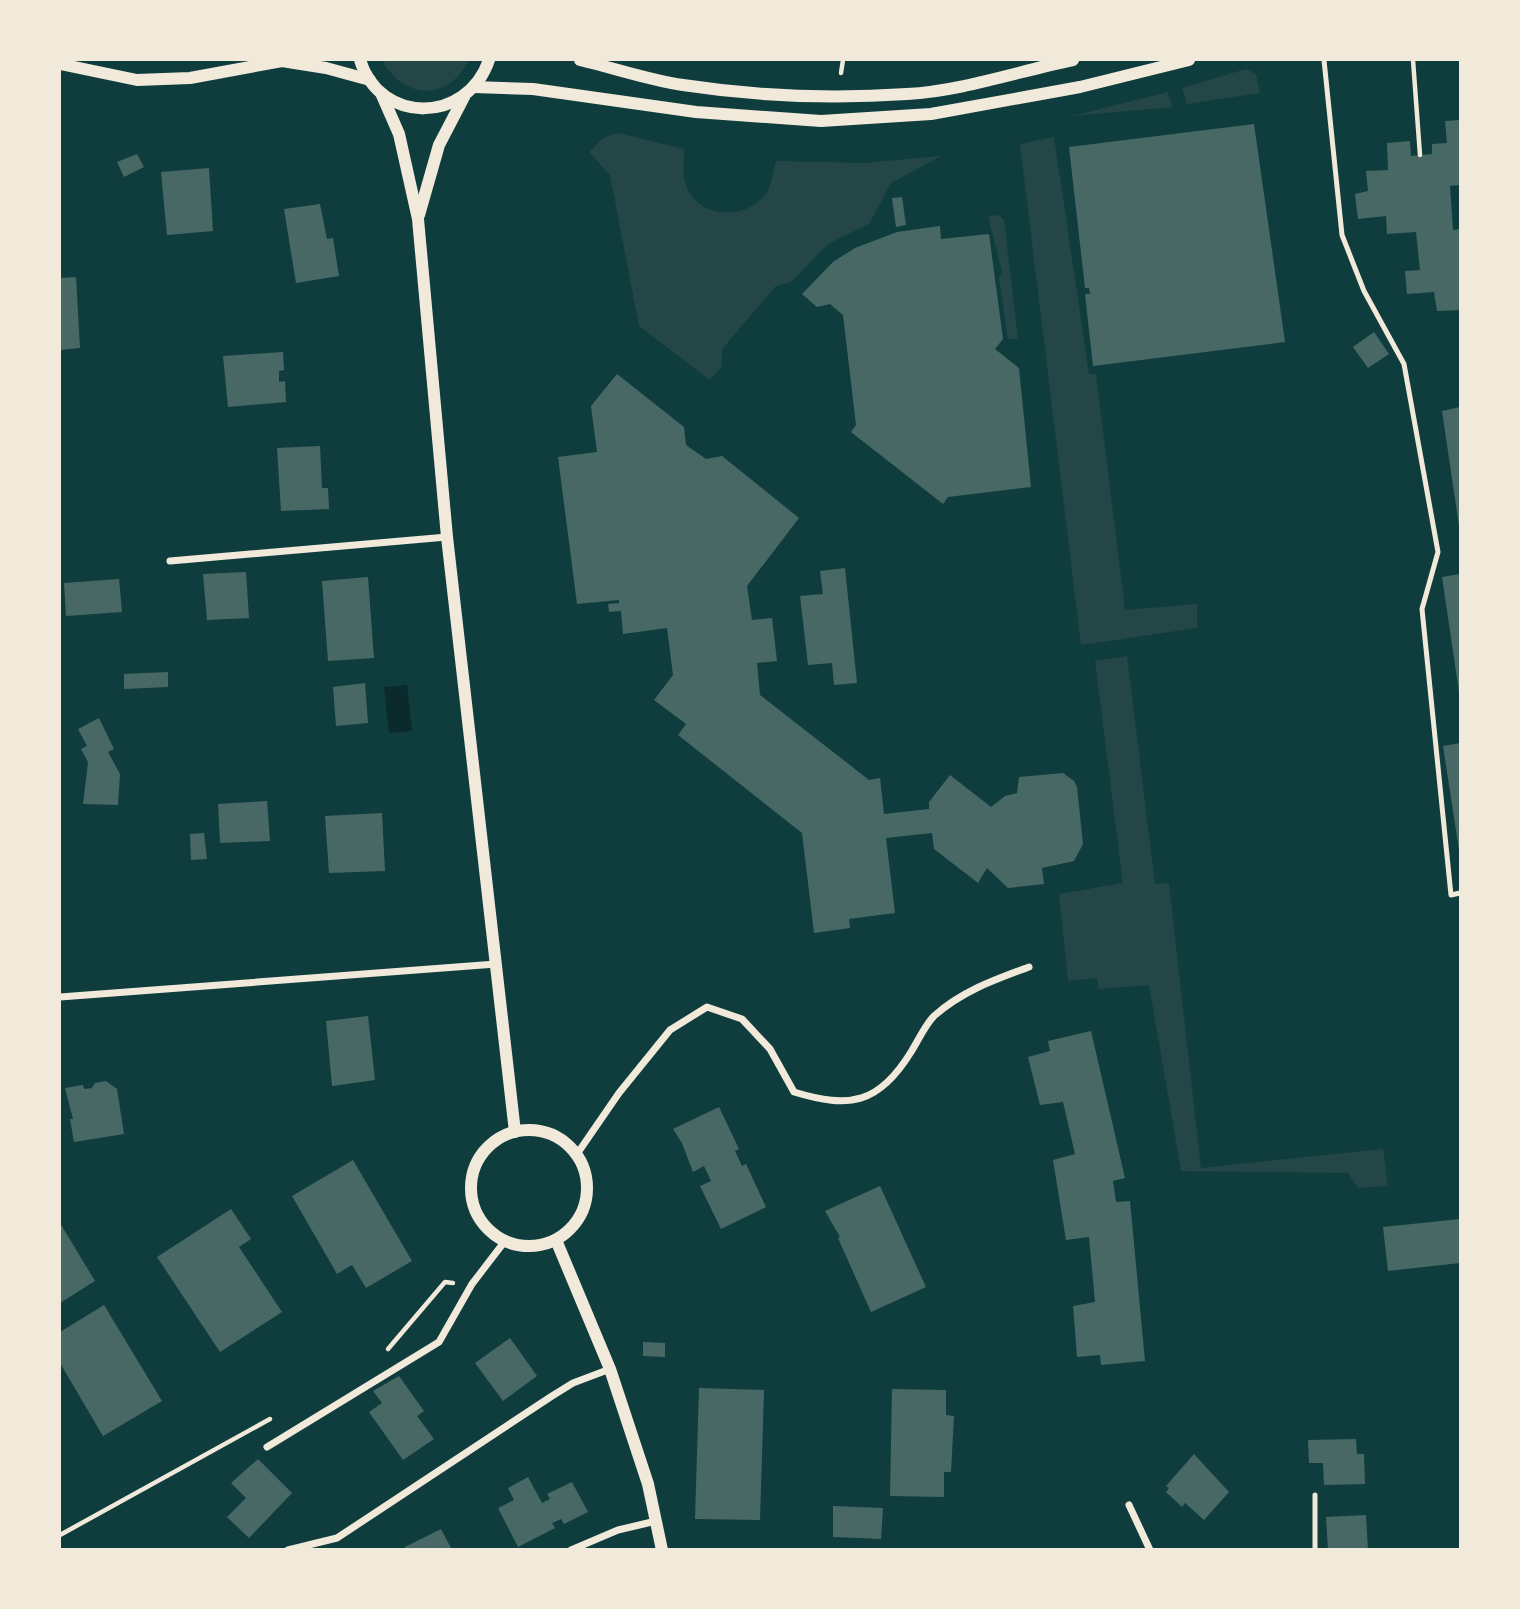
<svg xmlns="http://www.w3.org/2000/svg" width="1520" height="1609" viewBox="0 0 1520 1609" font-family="'PT Sans Narrow',sans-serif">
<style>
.green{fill:#244646}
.water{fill:#0a2a2b}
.building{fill:#486865}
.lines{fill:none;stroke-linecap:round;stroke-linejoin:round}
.path{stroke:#f1e9da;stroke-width:4.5}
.service{stroke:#f1e9da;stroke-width:5}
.minor{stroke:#f1e9da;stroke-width:7}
.tertiary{stroke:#f1e9da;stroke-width:12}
</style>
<rect width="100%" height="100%" fill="#0f3d3e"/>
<g class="green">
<path d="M 382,60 L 469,60 C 448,102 404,100 382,60 Z"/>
<polygon points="1246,69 1256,74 1260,93 1187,104 1182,88"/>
<polygon points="1168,92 1172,107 1072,116"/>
<path d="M 618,133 L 684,149 C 684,158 683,168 684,177 C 690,218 745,224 767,192 C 772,185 773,171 776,161 L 864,163 L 941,156 L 891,183 L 869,224 L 828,244 L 791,282 L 776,286 L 722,349 L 722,366 L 710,380 L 639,326 L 610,175 L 589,152 L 603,138 Z"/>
<polygon points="1054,137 1089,374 1096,374 1125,610 1197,604 1197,628 1081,645 1020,144"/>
<polygon points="998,215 1004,220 1018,339 1008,339 999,277 1002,272 988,216"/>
<polygon points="1127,656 1155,884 1169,883 1201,1168 1383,1149 1388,1186 1358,1188 1348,1173 1181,1171 1149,985 1099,989 1097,978 1068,981 1059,894 1123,883 1095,661"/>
</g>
<polygon class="water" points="407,685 412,731 389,733 384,687"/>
<g class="building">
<polygon points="1460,120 1460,185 1450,186 1453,230 1460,229 1460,310 1437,311 1434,292 1407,294 1405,271 1420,270 1416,232 1387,234 1386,216 1358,219 1355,194 1368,191 1366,171 1388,170 1387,143 1410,141 1411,156 1432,154 1432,144 1447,143 1445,121"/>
<polygon points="1254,124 1285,342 1093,366 1085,294 1090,294 1089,288 1085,288 1069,147"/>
<polygon points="137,154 144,167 124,177 117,162"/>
<polygon points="209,168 213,231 167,235 161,172"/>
<polygon points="902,197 906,225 896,227 892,198"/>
<polygon points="320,204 327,239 333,238 339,276 296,283 284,209"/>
<polygon points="940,226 941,239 989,234 1003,339 995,349 1019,368 1031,487 948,497 943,504 851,432 856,425 843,315 830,304 817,307 802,294 833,262 855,248 897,232"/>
<polygon points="76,277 80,348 60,350 60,278"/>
<polygon points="1374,332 1389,354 1368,368 1353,347"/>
<polygon points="283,352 284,370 279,371 279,382 285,381 286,402 228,407 223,356"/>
<polygon points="617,374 684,427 686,445 706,459 722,456 799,518 747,586 752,620 772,618 777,661 757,663 760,695 869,780 880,778 884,814 929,809 929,802 950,775 991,807 1005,796 1017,793 1019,777 1063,773 1074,781 1077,787 1083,844 1074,861 1042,868 1044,884 1008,888 987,868 978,883 934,849 932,833 886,838 895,913 849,919 850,928 814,933 802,833 678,735 686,724 654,700 673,675 667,628 623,634 621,611 609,612 608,604 619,603 619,600 577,604 558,457 597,452 591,406"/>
<polygon points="1460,407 1460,525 1459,526 1442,411"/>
<polygon points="320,446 322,488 328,488 329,509 281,511 277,448"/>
<polygon points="845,568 857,683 834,685 832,663 808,665 800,596 823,594 820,571"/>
<polygon points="246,572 249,618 207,620 203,574"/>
<polygon points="1460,574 1460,692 1459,692 1442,577"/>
<polygon points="368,577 374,658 328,661 322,581"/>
<polygon points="119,579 122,612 66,616 64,583"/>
<polygon points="168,672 168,687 124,689 124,674"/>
<polygon points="365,683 368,723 336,726 333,687"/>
<polygon points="99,718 114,749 108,752 120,774 118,805 83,804 88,762 81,749 87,746 78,729"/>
<polygon points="1460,743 1460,850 1459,850 1443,746"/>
<polygon points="267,801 270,841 220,843 218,804"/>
<polygon points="382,813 385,871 329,873 325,816"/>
<polygon points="204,833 207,859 191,860 190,834"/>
<polygon points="368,1016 375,1080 332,1086 326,1021"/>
<polygon points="1091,1031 1125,1178 1113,1181 1116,1202 1130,1201 1145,1361 1101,1365 1100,1355 1077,1357 1073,1306 1095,1302 1089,1237 1066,1240 1053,1160 1075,1154 1063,1102 1040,1105 1028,1057 1050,1051 1048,1041"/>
<polygon points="106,1081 117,1089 124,1134 74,1142 70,1119 73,1119 65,1088 83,1085 84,1089 92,1088 95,1083"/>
<polygon points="719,1107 739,1149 735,1151 742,1166 746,1164 766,1207 721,1229 700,1186 711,1181 704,1166 693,1172 682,1143 673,1129"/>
<polygon points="353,1160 412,1261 366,1288 352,1265 337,1274 292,1196"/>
<polygon points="880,1186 926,1287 871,1312 838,1238 840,1237 825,1211"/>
<polygon points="231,1209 251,1239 239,1247 282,1312 220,1352 157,1257"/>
<polygon points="1460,1219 1460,1263 1388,1271 1383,1227"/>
<polygon points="60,1223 95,1281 60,1303"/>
<polygon points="104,1305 162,1401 103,1436 60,1363 60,1332"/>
<polygon points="510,1338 537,1376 503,1401 475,1363"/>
<polygon points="643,1342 665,1343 665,1357 643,1356"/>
<polygon points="399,1376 424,1411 417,1416 434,1439 403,1460 369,1412 382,1403 373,1391"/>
<polygon points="699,1388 764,1390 760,1520 695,1519"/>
<polygon points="892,1389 946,1390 946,1415 954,1416 951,1472 944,1472 944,1497 890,1496"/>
<polygon points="1356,1439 1357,1454 1364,1454 1365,1484 1324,1485 1323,1463 1309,1463 1308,1440"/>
<polygon points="1194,1454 1229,1492 1204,1520 1185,1503 1182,1507 1166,1492 1169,1488 1166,1486"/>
<polygon points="258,1459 292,1493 249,1538 227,1517 246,1498 231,1483"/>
<polygon points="528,1477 542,1503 550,1499 547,1494 572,1482 588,1512 564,1524 561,1519 552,1523 555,1528 518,1547 498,1508 514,1500 508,1488"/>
<polygon points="833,1506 883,1508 881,1539 833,1537"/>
<polygon points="1366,1515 1368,1550 1328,1550 1326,1517"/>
<polygon points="441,1529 452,1550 406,1550 405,1547"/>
</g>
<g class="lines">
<g class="path">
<polyline points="1413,60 1420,155"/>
<polyline points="841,73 843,60"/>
<polyline points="388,1349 445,1282 453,1283"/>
<polyline points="60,1535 270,1419"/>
</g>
<g class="service">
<polyline points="1324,60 1342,235 1364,291 1404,364 1438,552 1422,609 1451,895 1460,893"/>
<polyline points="1315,1550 1315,1495"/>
</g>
<g class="minor">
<polyline points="170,561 447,537"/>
<polyline points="60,997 496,964"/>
<path d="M 577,1154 L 619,1093 L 670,1030 L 707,1007 L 742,1019 L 770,1049 L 794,1092 C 850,1109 879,1104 911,1052 C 918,1041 925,1025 934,1016 C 962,991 994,980 1029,967"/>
<polyline points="267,1447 439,1342 472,1284 505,1241"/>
<polyline points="1129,1505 1150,1550"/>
<polyline points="288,1550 337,1538 552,1396 573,1383 610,1369"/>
<polyline points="571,1550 618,1530 656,1521"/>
</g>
<g class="tertiary">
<path d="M 360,60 C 380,125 467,124 489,60"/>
<path d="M 580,60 C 614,68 648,80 683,85 C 755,96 834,99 907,94 C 962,91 1019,71 1073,60"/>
<polyline points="60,64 137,80 190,78 282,61 326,68 370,80"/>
<polyline points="474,87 533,89 696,112 821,121 931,114 1080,87 1189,60"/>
<polyline points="381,93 399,134 418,219 447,537 515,1132"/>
<polyline points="419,215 439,145 464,97"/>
<circle cx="529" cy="1188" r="58"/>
<polyline points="556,1240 610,1369 648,1484 662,1550"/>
</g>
</g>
<rect width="1520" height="1609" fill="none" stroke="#f1e9da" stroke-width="122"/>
</svg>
